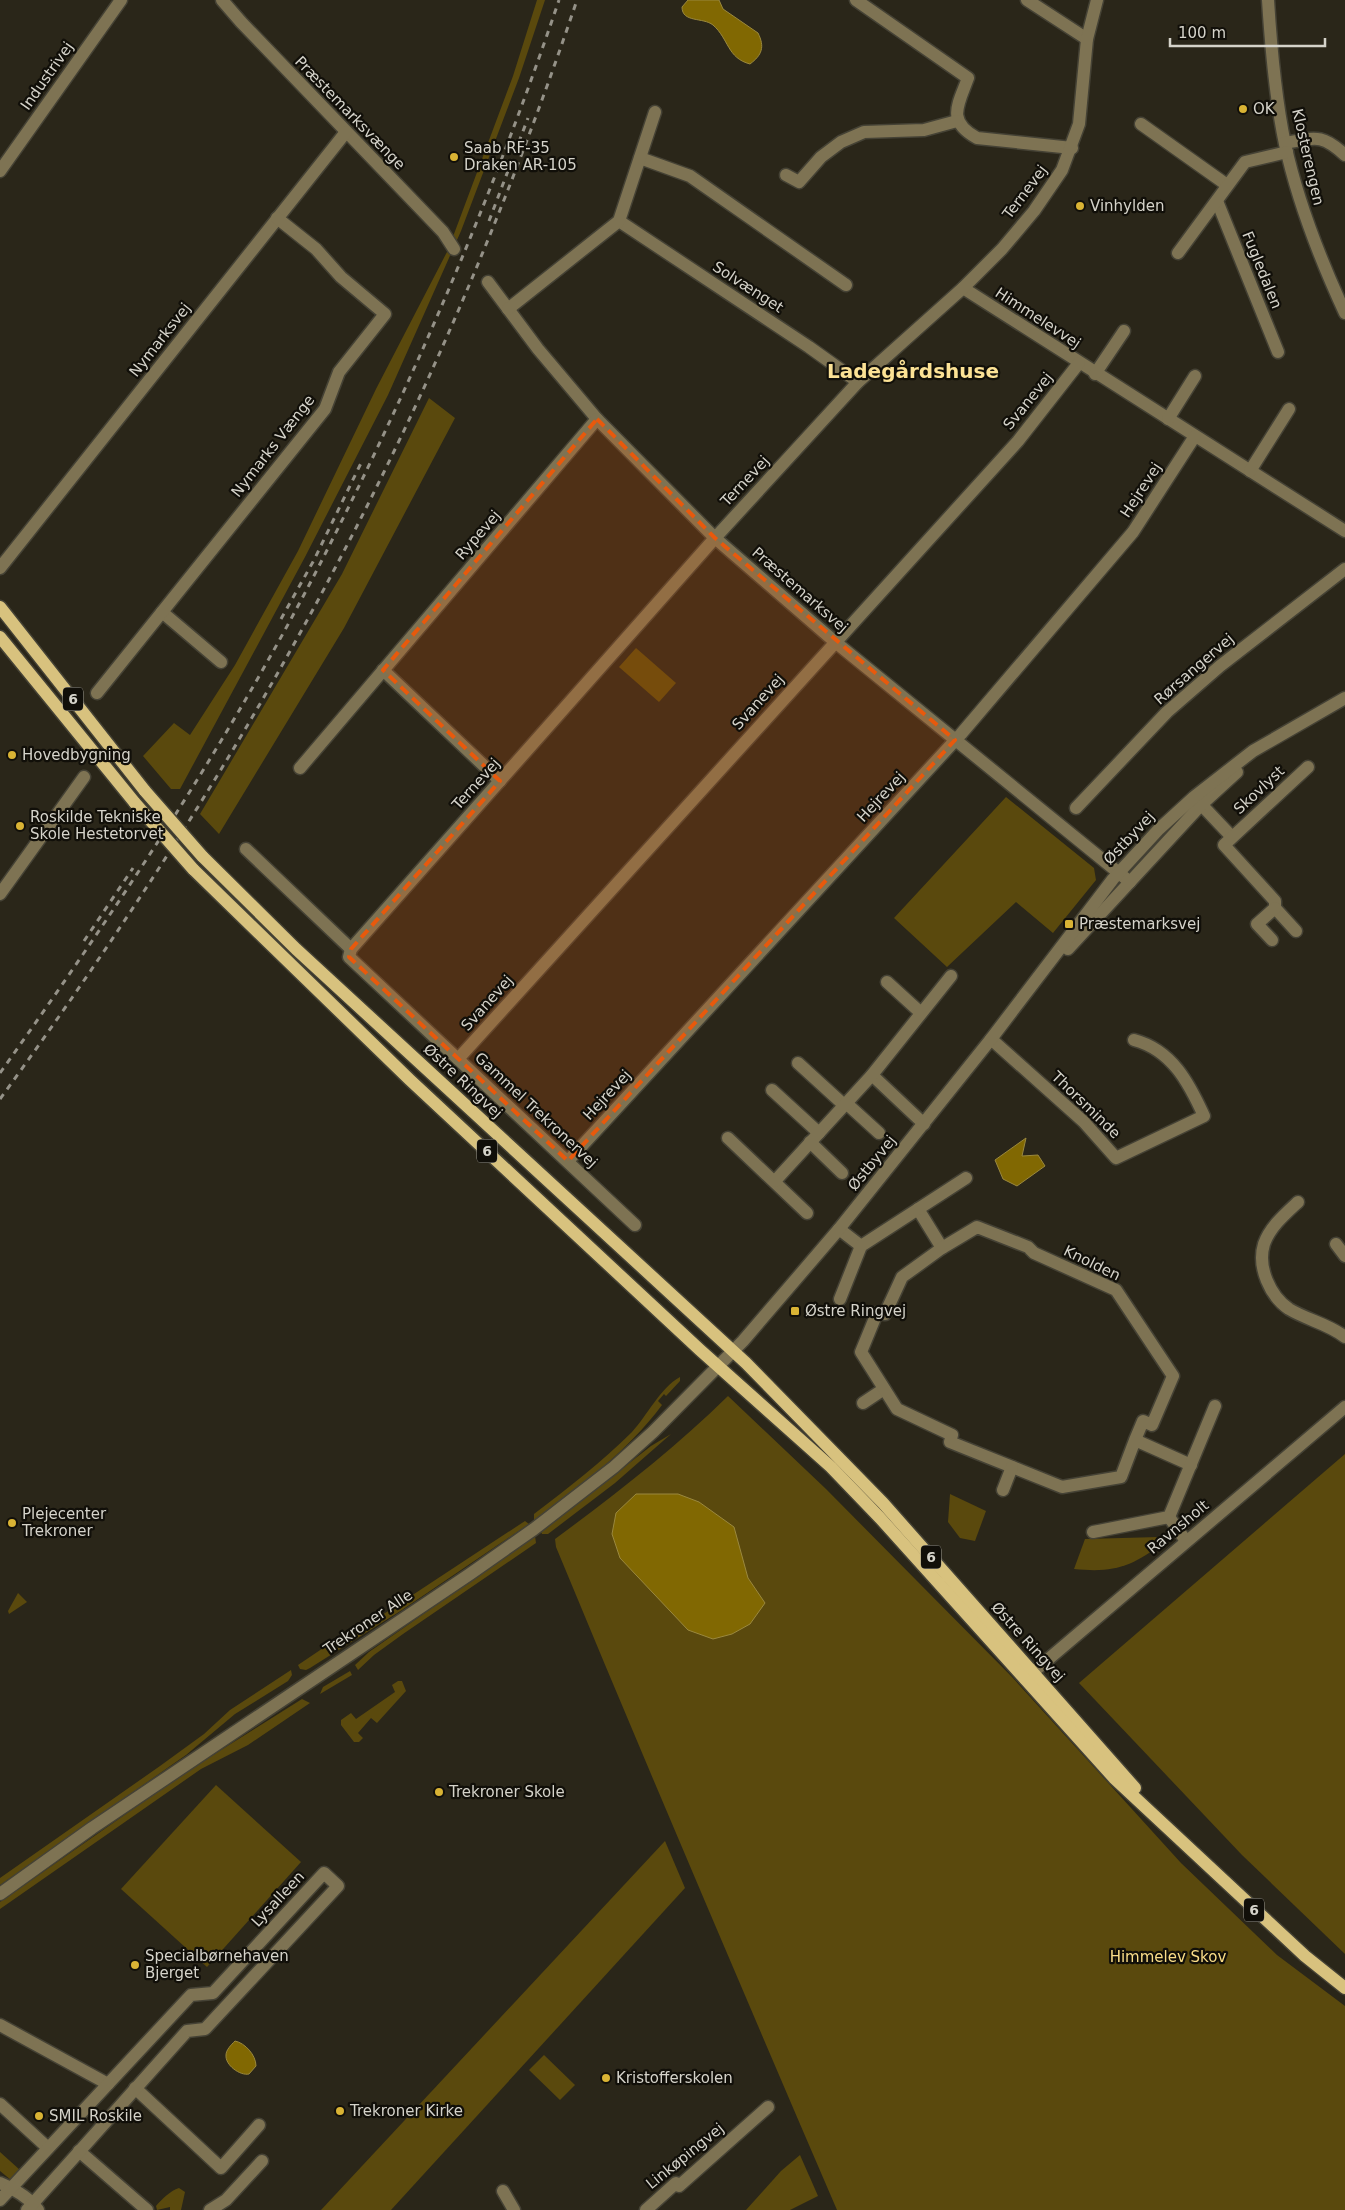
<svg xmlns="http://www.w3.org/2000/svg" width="1345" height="2210" viewBox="0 0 1345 2210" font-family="'DejaVu Sans',sans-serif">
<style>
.green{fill:#5a490d}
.water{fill:#816802;stroke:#9a883e}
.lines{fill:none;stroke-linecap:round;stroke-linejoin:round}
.minor-casing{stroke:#454235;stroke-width:15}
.major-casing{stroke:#454235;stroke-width:15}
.minor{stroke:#7e7353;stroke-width:12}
.major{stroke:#d8c27e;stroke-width:12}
.rail{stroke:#959288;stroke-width:3;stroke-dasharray:6 6;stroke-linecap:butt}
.major-bridge-casing{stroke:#454235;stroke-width:15;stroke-linecap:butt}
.major-bridge{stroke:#d8c27e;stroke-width:12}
.marked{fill:#e8590c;fill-opacity:0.2;stroke:#e8590c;stroke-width:4;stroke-dasharray:10 6;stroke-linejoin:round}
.poi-dot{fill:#d9b334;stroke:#110f09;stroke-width:2}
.labels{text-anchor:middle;stroke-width:4.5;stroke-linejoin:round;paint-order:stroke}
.shield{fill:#110f09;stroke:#9a9890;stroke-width:1}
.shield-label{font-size:14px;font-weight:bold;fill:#d5d3ca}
.street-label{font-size:15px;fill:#d5d3ca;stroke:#110f09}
.poi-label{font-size:15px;fill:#d5d3ca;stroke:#110f09;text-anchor:start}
.park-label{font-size:15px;fill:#fadd88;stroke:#110f09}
.district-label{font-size:20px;font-weight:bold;fill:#fce295;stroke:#110f09}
</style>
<rect width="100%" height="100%" fill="#2a2619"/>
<g class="green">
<polygon points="537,0 545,0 519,78 461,231 388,395 305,557 180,789 171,789 143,756 174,723 190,735 235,665 298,551 376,389 448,250 513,76"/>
<polygon points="429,398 455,418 344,628 219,834 200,814 342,574"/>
<polygon points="636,648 676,683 659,702 619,667"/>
<polygon points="1006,797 1094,868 1096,880 1053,933 1016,902 947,967 894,918"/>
<path d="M 680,1377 L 680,1381 L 666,1396 L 664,1394 L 658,1401 L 662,1405 C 627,1452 580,1486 534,1521 L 534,1514 C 568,1488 602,1462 632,1432 C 647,1416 660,1388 680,1377 Z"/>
<path d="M 728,1396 L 826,1489 L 1012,1677 L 1181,1863 L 1277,1955 L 1345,2006 L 1345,2210 L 837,2210 C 742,1989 648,1769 556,1547 L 555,1539 C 616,1494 674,1449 728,1396 Z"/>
<polygon points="671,1434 615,1483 548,1534 542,1534 541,1532 651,1446"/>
<polygon points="1345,1454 1345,1954 1242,1855 1079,1683"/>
<polygon points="950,1494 986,1511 975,1541 960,1538 948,1522"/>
<polygon points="525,1521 529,1524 402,1610 310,1668 306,1670 300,1669 298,1665 335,1640 367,1625"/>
<polygon points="535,1536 536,1543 403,1634 374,1655 358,1670 355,1665 369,1652"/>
<path d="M 1159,1537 L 1164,1542 C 1132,1567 1114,1573 1074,1569 L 1085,1539 Z"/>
<polygon points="18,1593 27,1602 9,1614 8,1611"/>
<polygon points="291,1670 292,1675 288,1681 235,1714 186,1755 0,1885 0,1878 160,1766 204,1734 230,1710"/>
<polygon points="350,1671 352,1675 320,1694 323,1687"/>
<polygon points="398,1681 402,1681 406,1691 377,1723 371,1718 358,1733 363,1738 359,1742 354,1742 341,1725 341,1720 351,1713 356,1719 395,1692 392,1685"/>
<polygon points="302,1699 310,1703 248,1745 201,1769 0,1909 0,1902 186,1772"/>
<polygon points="216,1785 301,1862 207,1967 121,1889"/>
<polygon points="665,1841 685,1888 391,2210 321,2210"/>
<polygon points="544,2055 575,2085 560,2100 529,2070"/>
<polygon points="0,2152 20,2170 11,2180 0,2171"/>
<polygon points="800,2155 818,2196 790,2210 746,2210 781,2171"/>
<path d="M 179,2188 L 185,2192 L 181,2210 L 170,2210 L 170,2207 L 157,2210 L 156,2206 C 162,2199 170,2191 179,2188 Z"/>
</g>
<g class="water">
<path d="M 688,0 L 719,0 L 723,9 L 758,33 C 765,47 762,55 750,64 C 727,58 729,39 713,25 C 703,17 682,23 682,7 Z"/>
<polygon points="1026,1138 1022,1156 1038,1155 1045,1166 1017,1186 1003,1179 995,1160"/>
<polygon points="636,1494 678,1494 699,1502 734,1527 748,1578 765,1603 750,1624 732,1634 713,1639 688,1630 620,1558 612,1534 616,1513"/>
<path d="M 235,2041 C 245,2043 256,2055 256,2066 L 249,2074 C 240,2076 225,2065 226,2055 C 226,2050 231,2045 235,2041 Z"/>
</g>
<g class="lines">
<g class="minor-casing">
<g id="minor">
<polyline points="222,0 241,22 443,232 454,249"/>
<path d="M 856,0 L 968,78 C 958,105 946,121 977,138 L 1072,148"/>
<polyline points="1027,0 1087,39"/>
<path d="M 1268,0 C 1271,48 1275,97 1285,144 C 1298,203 1320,259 1345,313"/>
<polyline points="1141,124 1227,185"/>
<path d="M 1285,143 C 1315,138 1321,133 1345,155"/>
<polyline points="640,158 690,176 846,285"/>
<polyline points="0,171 121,0"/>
<polyline points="786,175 799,182 821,157 841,142 864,132 924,130 957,121"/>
<polyline points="1217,201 1278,352"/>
<polyline points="619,221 809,347 858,382"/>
<polyline points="1178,253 1245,162 1287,152"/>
<polyline points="488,282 538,349 597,419 715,538 834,641 1130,882"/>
<polyline points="963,288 1345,531"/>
<polyline points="508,309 619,221 655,112"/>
<polyline points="1095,374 1124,331"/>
<polyline points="1168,419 1195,376"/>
<polyline points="1250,471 1289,409"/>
<polyline points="0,568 346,132"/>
<polyline points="162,612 221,662"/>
<polyline points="383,670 500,781"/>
<polyline points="97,693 325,409 339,372 385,314 341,277 316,249 277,218"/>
<polyline points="300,768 597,419"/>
<polyline points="1196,799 1232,837"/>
<polyline points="1076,808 1167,712 1220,666 1345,569"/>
<polyline points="246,849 351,949"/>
<polyline points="0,894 84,777"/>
<polyline points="1296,931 1275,908 1275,901 1224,845 1308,767"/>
<polyline points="1272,940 1257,924 1275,908"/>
<polyline points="1068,949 1201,805 1237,772"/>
<polyline points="887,982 921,1013"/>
<path d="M 991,1039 L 1084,1122 L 1116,1158 L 1204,1116 C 1189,1083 1172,1050 1134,1040"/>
<polyline points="458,1059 1018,441 1079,363"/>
<polyline points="798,1063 844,1105"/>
<polyline points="872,1075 924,1124"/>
<polyline points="772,1090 819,1133"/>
<polyline points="846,1103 879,1133"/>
<polyline points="728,1138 807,1213"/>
<polyline points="810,1142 842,1173"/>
<polyline points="568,1161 961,734 1133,532 1195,436"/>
<polyline points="775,1181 872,1075 951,976"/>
<path d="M 1298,1202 C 1285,1214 1270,1227 1264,1244 C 1257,1267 1270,1296 1289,1309 C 1307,1320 1329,1324 1345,1337"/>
<polyline points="918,1209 942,1248"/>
<polyline points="635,1225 349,957 351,949 715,538 858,382 963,288 1002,249 1034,211 1062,170 1079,124 1087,39 1097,0"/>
<polyline points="839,1229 861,1246"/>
<polyline points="1336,1244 1345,1256"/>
<polyline points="840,1299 861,1246 966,1178"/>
<polyline points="863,1403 884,1389"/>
<polyline points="1135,1440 1121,1477 1062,1487 950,1442 952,1435 897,1409 861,1352 877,1313 885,1314 902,1277 942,1248 977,1227 1028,1247 1034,1253 1116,1290 1173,1376 1152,1425 1143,1421 1135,1440 1191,1465"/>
<polyline points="1003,1490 1012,1467"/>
<polyline points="1169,1517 1186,1541"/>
<polyline points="1093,1532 1169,1517 1215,1406"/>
<polyline points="1025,1679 1345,1407"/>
<polyline points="0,1894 92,1828 470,1574 534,1529 614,1467 653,1432 743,1341 839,1229 991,1039 1113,879 1159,829 1194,797 1253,751 1345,698"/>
<polyline points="0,2025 108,2084"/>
<polyline points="135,2088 221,2168 259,2125"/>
<polyline points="0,2104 48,2148"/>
<polyline points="79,2151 147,2210"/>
<path d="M 0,2183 C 14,2189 29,2197 38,2210"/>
<polyline points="503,2191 514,2210"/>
<polyline points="0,2200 191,1995 213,1993 324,1873 338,1886 205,2029 187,2031 27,2210"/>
<polyline points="210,2210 226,2200 262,2161"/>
<polyline points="646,2210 676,2183 679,2186 768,2107"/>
</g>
</g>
<g class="major-casing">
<g id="major">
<polyline points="0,607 145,791"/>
<polyline points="0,637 135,803"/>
<polyline points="202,856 296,949 746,1363 883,1503 1135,1788"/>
<polyline points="193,869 410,1080 700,1350 831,1467 880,1518 1114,1778 1305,1956 1345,1988"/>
</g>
</g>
<use href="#minor" class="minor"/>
<use href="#major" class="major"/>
<g class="rail">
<polyline points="489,221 528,118"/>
<polyline points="281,619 314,560 363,459"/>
<polyline points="84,941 133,868"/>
<path d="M 0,1073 C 116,910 230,740 321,562 C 414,380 494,193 559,0"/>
<path d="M 0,1099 C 123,930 237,755 334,570 C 431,387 511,196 577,0"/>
</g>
<g class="major-bridge-casing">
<g id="major-bridge">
<polyline points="145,791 202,856"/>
<polyline points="135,803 193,869"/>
</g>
</g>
<use href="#major-bridge" class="major-bridge"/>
</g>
<path class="marked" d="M 597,419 L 715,538 L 955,740 L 568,1161 L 349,957 L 351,949 L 500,781 L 383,670 Z"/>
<g class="poi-dot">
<circle cx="1243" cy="109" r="5"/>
<circle cx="454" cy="157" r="5"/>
<circle cx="1080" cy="206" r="5"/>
<circle cx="12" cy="755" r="5"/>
<circle cx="20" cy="826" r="5"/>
<rect x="1064" y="919" width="10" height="10" rx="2.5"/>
<rect x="790" y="1306" width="10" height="10" rx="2.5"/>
<circle cx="12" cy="1523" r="5"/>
<circle cx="439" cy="1792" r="5"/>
<circle cx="135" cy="1965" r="5"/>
<circle cx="606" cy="2078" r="5"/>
<circle cx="340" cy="2111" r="5"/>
<circle cx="39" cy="2116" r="5"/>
</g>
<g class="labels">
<g class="shield">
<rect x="63" y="687.5" width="20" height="23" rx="4"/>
<rect x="477" y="1139.5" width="20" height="23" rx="4"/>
<rect x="921" y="1545.5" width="20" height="23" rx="4"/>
<rect x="1244" y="1898.5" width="20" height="23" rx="4"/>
</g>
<g class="shield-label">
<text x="73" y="704">6</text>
<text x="487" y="1156">6</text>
<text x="931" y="1562">6</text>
<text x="1254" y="1915">6</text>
</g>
<g class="street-label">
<text transform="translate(47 76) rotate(-55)" y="5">Industrivej</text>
<text transform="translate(350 113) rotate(46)" y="5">Præstemarksvænge</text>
<text transform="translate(1308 157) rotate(77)" y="5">Klosterengen</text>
<text transform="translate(1025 192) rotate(-53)" y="5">Ternevej</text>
<text transform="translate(1262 270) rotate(68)" y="5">Fugledalen</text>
<text transform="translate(748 287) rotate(33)" y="5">Solvænget</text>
<text transform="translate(1038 318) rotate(33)" y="5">Himmelevvej</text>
<text transform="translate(160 340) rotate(-52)" y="5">Nymarksvej</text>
<text transform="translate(1028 401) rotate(-51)" y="5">Svanevej</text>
<text transform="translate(273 446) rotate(-52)" y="5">Nymarks Vænge</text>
<text transform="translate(745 481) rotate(-47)" y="5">Ternevej</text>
<text transform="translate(1141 490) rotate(-57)" y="5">Hejrevej</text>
<text transform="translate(478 535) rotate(-49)" y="5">Rypevej</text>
<text transform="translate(800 590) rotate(41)" y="5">Præstemarksvej</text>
<text transform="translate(1194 669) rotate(-41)" y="5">Rørsangervej</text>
<text transform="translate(758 702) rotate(-48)" y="5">Svanevej</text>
<text transform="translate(476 784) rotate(-48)" y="5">Ternevej</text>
<text transform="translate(1259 790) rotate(-43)" y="5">Skovlyst</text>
<text transform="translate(881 797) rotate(-47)" y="5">Hejrevej</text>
<text transform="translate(1129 838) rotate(-47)" y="5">Østbyvej</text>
<text transform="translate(487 1003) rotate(-48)" y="5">Svanevej</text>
<text transform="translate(463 1081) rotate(43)" y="5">Østre Ringvej</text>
<text transform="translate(607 1095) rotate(-47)" y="5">Hejrevej</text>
<text transform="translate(1086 1105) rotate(44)" y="5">Thorsminde</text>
<text transform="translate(536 1110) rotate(43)" y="5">Gammel Trekronervej</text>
<text transform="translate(872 1163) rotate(-51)" y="5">Østbyvej</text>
<text transform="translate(1092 1263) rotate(26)" y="5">Knolden</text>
<text transform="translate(1178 1527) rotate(-40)" y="5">Ravnsholt</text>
<text transform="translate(368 1622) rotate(-34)" y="5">Trekroner Alle</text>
<text transform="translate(1028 1642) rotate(48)" y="5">Østre Ringvej</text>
<text transform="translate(278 1899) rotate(-47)" y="5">Lysalleen</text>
<text transform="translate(685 2156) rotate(-39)" y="5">Linkøpingvej</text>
</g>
<g class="poi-label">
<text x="1253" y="114">OK</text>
<text x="464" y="153">Saab RF-35<tspan x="464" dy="17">Draken AR-105</tspan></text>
<text x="1090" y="211">Vinhylden</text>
<text x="22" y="760">Hovedbygning</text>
<text x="30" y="822">Roskilde Tekniske<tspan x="30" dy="17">Skole Hestetorvet</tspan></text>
<text x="1079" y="929">Præstemarksvej</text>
<text x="805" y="1316">Østre Ringvej</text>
<text x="22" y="1519">Plejecenter<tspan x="22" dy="17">Trekroner</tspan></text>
<text x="449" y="1797">Trekroner Skole</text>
<text x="145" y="1961">Specialbørnehaven<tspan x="145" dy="17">Bjerget</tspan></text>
<text x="616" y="2083">Kristofferskolen</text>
<text x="350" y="2116">Trekroner Kirke</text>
<text x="49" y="2121">SMIL Roskile</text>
</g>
<g class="park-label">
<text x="1168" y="1962">Himmelev Skov</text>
</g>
<g class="district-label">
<text x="913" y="378">Ladegårdshuse</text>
</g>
</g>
<path d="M1170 38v8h155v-8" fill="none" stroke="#d5d3ca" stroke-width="2.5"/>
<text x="1178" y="38" font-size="15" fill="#d5d3ca" stroke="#110f09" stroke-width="4" paint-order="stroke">100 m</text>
</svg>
